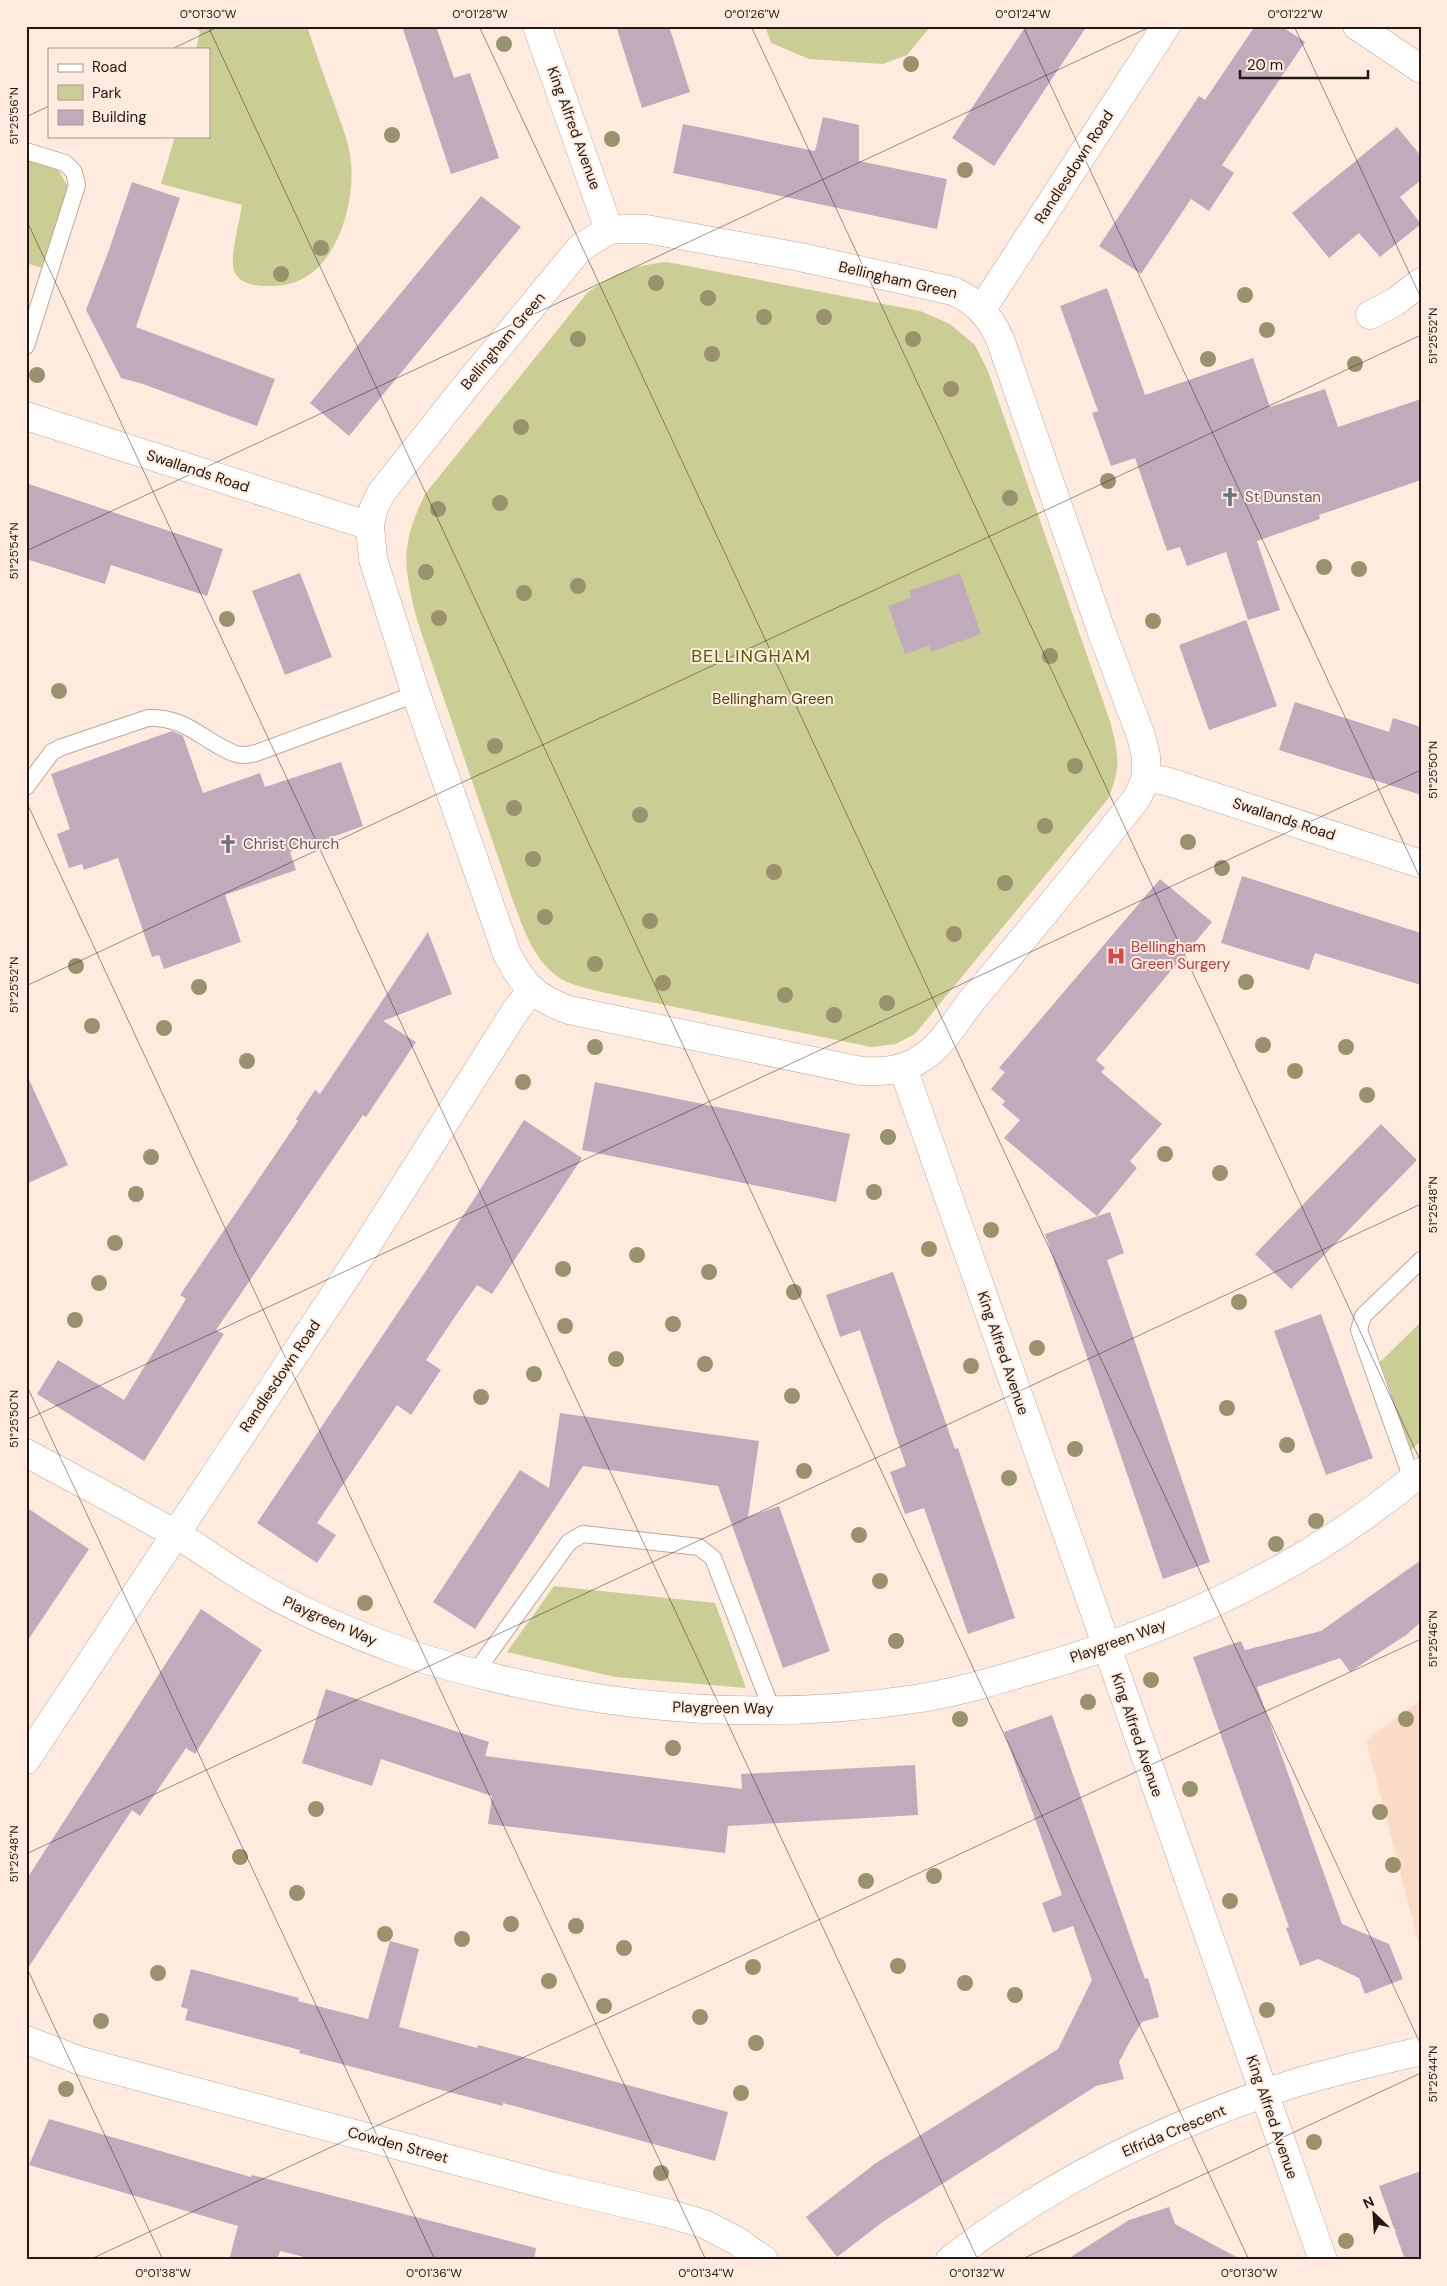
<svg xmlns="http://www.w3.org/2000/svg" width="1447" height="2286" viewBox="0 0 1447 2286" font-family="'DM Sans',sans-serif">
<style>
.built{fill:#fadbc7}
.green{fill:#cbce94}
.building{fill:#c0abbd}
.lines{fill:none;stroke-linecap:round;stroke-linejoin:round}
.service-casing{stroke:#bea799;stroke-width:18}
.minor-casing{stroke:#bea799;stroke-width:29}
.service{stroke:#fff;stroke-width:16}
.minor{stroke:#fff;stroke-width:28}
.tree{fill:#9a926d}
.ticks{fill:none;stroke:#211913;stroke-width:1;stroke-opacity:0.45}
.labels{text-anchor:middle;stroke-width:4;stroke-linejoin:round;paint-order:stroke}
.street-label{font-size:15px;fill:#211913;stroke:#feebde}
.worship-label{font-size:15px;fill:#5b616d;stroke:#feebde;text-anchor:start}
.park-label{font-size:15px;fill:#494a10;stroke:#feebde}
.health-label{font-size:15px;fill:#be3a42;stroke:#feebde;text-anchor:start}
.quarter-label{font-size:18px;letter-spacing:1px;fill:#595c02;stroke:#feebde}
.neatline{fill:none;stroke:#211913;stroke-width:2}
.ticks-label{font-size:12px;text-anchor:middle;fill:#211913}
</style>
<rect width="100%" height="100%" fill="#feebde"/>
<polygon class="built" points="1421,1700 1421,1952 1366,1740"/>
<g class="green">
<path d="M 188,26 L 307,26 C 316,54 326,81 336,109 C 342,126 350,145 351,163 C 355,203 337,268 295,282 C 286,286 274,286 265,286 C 254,286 240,283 235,273 C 228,260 240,221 242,205 L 161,184 L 175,136 L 209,136 L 209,49 L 196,49 L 200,31 Z"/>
<polygon points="765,26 931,26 907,55 883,64 809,59 771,43"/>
<polygon points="26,160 58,169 68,187 42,268 26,263"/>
<path d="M 667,262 L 920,311 L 950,324 L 975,345 L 988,371 L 1111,724 C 1119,758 1121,767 1108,799 L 915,1034 L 896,1044 L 871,1047 L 601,992 C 590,989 577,986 567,982 C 535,967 523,928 512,898 L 417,620 C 403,564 400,547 425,494 L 588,292 C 617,272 632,266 667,262 Z"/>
<polygon points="1421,1322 1421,1441 1411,1450 1380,1362"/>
<polygon points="554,1586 715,1603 746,1688 615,1677 507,1652"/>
</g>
<g class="building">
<polygon points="402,26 436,26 454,78 470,73 499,158 451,174"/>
<polygon points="616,26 669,26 690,92 642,108"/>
<polygon points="1026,26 1087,26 994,166 952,138"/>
<polygon points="1255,26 1281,26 1305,42 1222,165 1234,173 1209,211 1191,199 1141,274 1099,246 1199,96 1205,100"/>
<polygon points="823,117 859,125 859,161 947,179 937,229 673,173 683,124 815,151"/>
<polygon points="1397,127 1421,156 1421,180 1400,197 1421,224 1380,257 1359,233 1329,258 1292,213"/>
<polygon points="132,182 180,198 136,327 275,379 257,426 143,384 121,378 86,310 109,250"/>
<polygon points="481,196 521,227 349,436 310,403"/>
<polygon points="1107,288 1145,395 1253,358 1270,407 1325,389 1338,427 1421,399 1421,480 1319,515 1320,519 1257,541 1280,610 1248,620 1226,552 1187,566 1180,547 1167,551 1135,458 1111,466 1092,413 1098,411 1060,306"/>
<polygon points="26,483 223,549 207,596 111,565 105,584 26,559"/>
<polygon points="300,573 332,657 285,675 252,591"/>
<polygon points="960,573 981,634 931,652 929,646 905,654 888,606 911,598 909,591"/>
<polygon points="1246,620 1277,706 1209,730 1179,645"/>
<polygon points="1295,702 1389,732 1393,718 1421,727 1421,795 1279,750"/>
<polygon points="172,731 183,736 203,793 260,773 265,787 341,762 363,826 290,852 296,870 225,895 241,942 164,969 159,955 152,957 118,858 84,870 82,864 69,868 57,834 70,829 51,774"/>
<polygon points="1242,876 1421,933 1421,985 1315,953 1309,970 1221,943"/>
<polygon points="1160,879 1212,922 1096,1060 1105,1068 1101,1072 1162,1124 1130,1161 1137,1168 1097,1216 1004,1138 1020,1120 1002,1105 1005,1101 991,1089 1005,1072 999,1068"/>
<polygon points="428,932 452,994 383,1021 416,1042 366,1117 363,1115 216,1330 224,1334 144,1461 37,1394 58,1360 124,1400 186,1299 180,1295 298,1121 296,1119 315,1090 320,1094"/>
<polygon points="26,1073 68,1165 26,1184"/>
<polygon points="595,1082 850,1134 836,1202 582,1150"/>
<polygon points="524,1120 582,1158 492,1294 477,1285 452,1321 426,1360 441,1370 411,1415 397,1405 317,1523 336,1535 317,1563 257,1523 474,1199"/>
<polygon points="1381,1124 1417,1160 1291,1289 1255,1254"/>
<polygon points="1110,1212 1124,1253 1107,1260 1210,1562 1163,1579 1045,1234"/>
<polygon points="893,1272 955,1449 958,1448 1015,1618 968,1634 924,1508 905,1514 890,1472 906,1466 860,1330 840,1337 826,1295"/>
<polygon points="1321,1314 1373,1458 1326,1475 1274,1331"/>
<polygon points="560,1413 759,1441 748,1517 779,1506 830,1651 783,1668 718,1486 583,1466 475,1629 433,1602 520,1470 549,1488"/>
<polygon points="26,1507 89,1549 26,1643"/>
<polygon points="1421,1560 1421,1622 1406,1635 1350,1672 1340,1658 1257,1687 1342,1924 1389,1944 1403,1979 1365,1994 1359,1978 1338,1968 1318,1959 1300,1966 1286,1928 1289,1927 1193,1657 1241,1641 1245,1650 1321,1631"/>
<polygon points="201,1609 262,1650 195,1754 186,1748 140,1816 132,1810 26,1971 26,1880"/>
<polygon points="326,1689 489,1742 485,1756 617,1773 742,1789 741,1774 915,1765 918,1815 728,1826 725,1853 488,1824 492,1796 381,1759 372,1786 302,1763"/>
<polygon points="1052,1715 1145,1979 1148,1978 1159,2017 1142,2022 1129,2043 1119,2062 1124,2079 1096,2086 884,2221 837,2257 806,2217 876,2163 1058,2049 1092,1980 1073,1926 1053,1933 1042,1903 1062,1895 1004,1732"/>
<polygon points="390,1941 419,1949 399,2027 477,2048 478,2045 728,2112 715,2161 503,2103 503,2106 299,2053 300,2050 185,2020 188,2009 181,2007 191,1969 299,1998 298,2001 368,2019"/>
<polygon points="49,2119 251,2177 252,2175 536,2248 534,2260 316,2260 280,2251 277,2260 229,2260 238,2226 29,2165"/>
<polygon points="1421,2171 1421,2260 1405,2260 1379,2186"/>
<polygon points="1169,2207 1175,2224 1242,2260 1066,2260 1129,2220"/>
</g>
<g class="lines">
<g class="service-casing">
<g id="service">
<polyline points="26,151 65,163 74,172 77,185 26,346"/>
<path d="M 26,787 L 52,752 L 62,747 L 148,718 C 186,716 203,741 233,753 C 240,756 249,755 256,753 L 416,694"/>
<polyline points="1412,1479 1359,1330 1363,1316 1421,1260"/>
<polyline points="475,1673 569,1542 583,1534 699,1547 713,1558 772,1710"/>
</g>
</g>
<g class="minor-casing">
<g id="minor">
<polyline points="537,26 609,230"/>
<polyline points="1357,26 1421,69"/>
<path d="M 625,229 L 646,229 L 800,257 L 953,291 C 978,302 989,316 1000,339 L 1101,630 L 1141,736 L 1146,756 L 1146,778 L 1137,798 C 1084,865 1029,932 974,998 C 957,1018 945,1043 922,1058 C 903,1071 883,1072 861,1071 L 569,1010 C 534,997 524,986 507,954 L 416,694 L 373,559 L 370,526 L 373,510 L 381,493 L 462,391 L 580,248 L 609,230 Z"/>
<polyline points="982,309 1166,26"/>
<polyline points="1370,315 1395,302 1421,282"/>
<polyline points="26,416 370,526"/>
<polyline points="1146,778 1166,781 1421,864"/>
<polyline points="903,1068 1323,2260"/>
<path d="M 26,1453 C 75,1479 124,1505 172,1532 C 199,1547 223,1566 249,1581 C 296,1610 348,1632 400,1651 C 430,1662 463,1670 495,1678 C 632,1711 775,1720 915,1699 C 955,1693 994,1681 1032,1670 C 1172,1630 1309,1567 1421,1472"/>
<polyline points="26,1760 360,1256 516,1010 532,990"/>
<polyline points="26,2040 81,2061 178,2087 555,2187 667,2213 704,2224 737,2241 764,2260"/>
<path d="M 950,2260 C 1052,2181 1169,2124 1292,2084 C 1334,2071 1378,2061 1421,2051"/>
</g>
</g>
<use href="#service" class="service"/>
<use href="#minor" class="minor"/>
</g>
<g class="tree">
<circle cx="504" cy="44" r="8"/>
<circle cx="911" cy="64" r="8"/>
<circle cx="392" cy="135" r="8"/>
<circle cx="612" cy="139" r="8"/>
<circle cx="965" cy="170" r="8"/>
<circle cx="321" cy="248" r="8"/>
<circle cx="281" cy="274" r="8"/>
<circle cx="656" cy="283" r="8"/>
<circle cx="1245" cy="295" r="8"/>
<circle cx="708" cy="298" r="8"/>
<circle cx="764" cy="317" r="8"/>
<circle cx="824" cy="317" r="8"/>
<circle cx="1267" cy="330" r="8"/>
<circle cx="578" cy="339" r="8"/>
<circle cx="913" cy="339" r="8"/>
<circle cx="712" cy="354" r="8"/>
<circle cx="1208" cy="359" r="8"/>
<circle cx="1355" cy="364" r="8"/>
<circle cx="37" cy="375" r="8"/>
<circle cx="951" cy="389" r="8"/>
<circle cx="521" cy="427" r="8"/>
<circle cx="1108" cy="481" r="8"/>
<circle cx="1010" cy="498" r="8"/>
<circle cx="500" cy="503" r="8"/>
<circle cx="438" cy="509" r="8"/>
<circle cx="1324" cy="567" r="8"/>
<circle cx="1359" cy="569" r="8"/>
<circle cx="426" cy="572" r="8"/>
<circle cx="578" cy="586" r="8"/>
<circle cx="524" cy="593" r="8"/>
<circle cx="439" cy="618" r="8"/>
<circle cx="227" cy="619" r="8"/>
<circle cx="1153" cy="621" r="8"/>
<circle cx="1050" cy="656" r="8"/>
<circle cx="59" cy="691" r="8"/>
<circle cx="495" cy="746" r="8"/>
<circle cx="1075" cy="766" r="8"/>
<circle cx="514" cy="808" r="8"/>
<circle cx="640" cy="815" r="8"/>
<circle cx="1045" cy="826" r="8"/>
<circle cx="1188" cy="842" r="8"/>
<circle cx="533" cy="859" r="8"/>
<circle cx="1222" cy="868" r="8"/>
<circle cx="774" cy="872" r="8"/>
<circle cx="1005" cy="883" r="8"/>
<circle cx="545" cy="917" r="8"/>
<circle cx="650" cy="921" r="8"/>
<circle cx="954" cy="934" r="8"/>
<circle cx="595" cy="964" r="8"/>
<circle cx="76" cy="966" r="8"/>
<circle cx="1246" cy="982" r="8"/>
<circle cx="663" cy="983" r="8"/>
<circle cx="199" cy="987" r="8"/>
<circle cx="785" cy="995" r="8"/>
<circle cx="887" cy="1003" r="8"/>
<circle cx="834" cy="1015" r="8"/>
<circle cx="92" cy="1026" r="8"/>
<circle cx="164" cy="1028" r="8"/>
<circle cx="1263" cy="1045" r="8"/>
<circle cx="595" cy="1047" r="8"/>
<circle cx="1346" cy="1047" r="8"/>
<circle cx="247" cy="1061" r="8"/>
<circle cx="1295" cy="1071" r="8"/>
<circle cx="523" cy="1082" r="8"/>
<circle cx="1367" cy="1095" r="8"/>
<circle cx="888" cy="1137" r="8"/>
<circle cx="1165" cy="1154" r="8"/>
<circle cx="151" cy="1157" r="8"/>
<circle cx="1220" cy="1173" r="8"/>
<circle cx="874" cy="1192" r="8"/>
<circle cx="136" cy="1194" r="8"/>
<circle cx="991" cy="1230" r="8"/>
<circle cx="115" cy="1243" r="8"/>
<circle cx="929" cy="1249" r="8"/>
<circle cx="637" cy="1255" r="8"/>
<circle cx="563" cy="1269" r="8"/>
<circle cx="709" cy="1272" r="8"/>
<circle cx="99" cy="1283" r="8"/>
<circle cx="794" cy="1292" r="8"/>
<circle cx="1239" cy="1302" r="8"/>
<circle cx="75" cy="1320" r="8"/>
<circle cx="673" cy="1324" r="8"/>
<circle cx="565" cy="1326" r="8"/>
<circle cx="1037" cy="1348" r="8"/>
<circle cx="616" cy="1359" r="8"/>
<circle cx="705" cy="1364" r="8"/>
<circle cx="971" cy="1366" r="8"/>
<circle cx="534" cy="1374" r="8"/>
<circle cx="792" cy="1396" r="8"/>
<circle cx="481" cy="1397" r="8"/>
<circle cx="1227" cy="1408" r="8"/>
<circle cx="1287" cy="1445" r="8"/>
<circle cx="1075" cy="1449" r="8"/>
<circle cx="804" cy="1471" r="8"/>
<circle cx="1009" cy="1478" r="8"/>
<circle cx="1316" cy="1521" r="8"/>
<circle cx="859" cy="1535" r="8"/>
<circle cx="1276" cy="1544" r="8"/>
<circle cx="880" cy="1581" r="8"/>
<circle cx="365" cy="1603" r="8"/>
<circle cx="896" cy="1641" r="8"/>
<circle cx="1151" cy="1680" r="8"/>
<circle cx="1088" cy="1702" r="8"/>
<circle cx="960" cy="1719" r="8"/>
<circle cx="1406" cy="1719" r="8"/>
<circle cx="673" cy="1748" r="8"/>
<circle cx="1190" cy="1789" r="8"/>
<circle cx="316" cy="1809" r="8"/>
<circle cx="1380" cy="1812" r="8"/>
<circle cx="240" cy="1857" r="8"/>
<circle cx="1393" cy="1865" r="8"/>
<circle cx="934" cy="1876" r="8"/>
<circle cx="866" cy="1881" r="8"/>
<circle cx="297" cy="1893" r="8"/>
<circle cx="1230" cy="1901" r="8"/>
<circle cx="511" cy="1924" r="8"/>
<circle cx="576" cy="1926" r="8"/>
<circle cx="385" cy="1934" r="8"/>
<circle cx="462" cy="1939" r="8"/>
<circle cx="624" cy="1948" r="8"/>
<circle cx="898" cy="1966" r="8"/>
<circle cx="753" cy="1967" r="8"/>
<circle cx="158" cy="1973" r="8"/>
<circle cx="549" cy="1981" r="8"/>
<circle cx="965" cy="1983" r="8"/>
<circle cx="1015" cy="1995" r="8"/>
<circle cx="604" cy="2006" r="8"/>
<circle cx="1267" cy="2010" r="8"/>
<circle cx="700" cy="2017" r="8"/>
<circle cx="101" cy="2021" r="8"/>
<circle cx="756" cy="2043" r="8"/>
<circle cx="66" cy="2089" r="8"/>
<circle cx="741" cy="2093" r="8"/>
<circle cx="1314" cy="2142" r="8"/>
<circle cx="661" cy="2173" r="8"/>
<circle cx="1346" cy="2241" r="8"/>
</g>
<path class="ticks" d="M 208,26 L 1249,2260M 479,26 L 1421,2045M 751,26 L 1421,1462M 1023,26 L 1421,880M 1294,26 L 1421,298M 172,49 L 220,26M 26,117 L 49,106M 26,219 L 978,2260M 26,551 L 1152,26M 26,801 L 706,2260M 26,986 L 1421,335M 26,1384 L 435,2260M 26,1420 L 1421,770M 26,1854 L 1421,1204M 26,1966 L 163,2260M 89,2260 L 1421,1639M 1020,2260 L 1421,2073"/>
<defs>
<g id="church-bare" transform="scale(1.5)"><path d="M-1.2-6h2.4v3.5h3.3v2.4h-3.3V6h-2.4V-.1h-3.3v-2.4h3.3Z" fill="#6b7280" stroke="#feebde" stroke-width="2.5" paint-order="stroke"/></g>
<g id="hospital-bare" transform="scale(1.5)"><path d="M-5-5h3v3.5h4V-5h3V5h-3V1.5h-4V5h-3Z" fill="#e0444e" stroke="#feebde" stroke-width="2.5" paint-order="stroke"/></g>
</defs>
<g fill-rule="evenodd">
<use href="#church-bare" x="1230" y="497"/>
<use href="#church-bare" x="228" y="844"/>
<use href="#hospital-bare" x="1116" y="956"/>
</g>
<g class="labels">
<g class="street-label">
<text transform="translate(574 128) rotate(70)" y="5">King Alfred Avenue</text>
<text transform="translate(1074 167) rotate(-57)" y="5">Randlesdown Road</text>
<text transform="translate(898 280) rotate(13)" y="5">Bellingham Green</text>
<text transform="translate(503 341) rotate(-50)" y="5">Bellingham Green</text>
<text transform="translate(198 471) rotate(18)" y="5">Swallands Road</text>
<text transform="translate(1284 819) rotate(18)" y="5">Swallands Road</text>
<text transform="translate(1003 1353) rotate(71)" y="5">King Alfred Avenue</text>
<text transform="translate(280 1376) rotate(-56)" y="5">Randlesdown Road</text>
<text transform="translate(330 1621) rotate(24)" y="5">Playgreen Way</text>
<text transform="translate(1118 1641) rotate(-20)" y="5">Playgreen Way</text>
<text transform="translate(723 1708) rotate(1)" y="5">Playgreen Way</text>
<text transform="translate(1137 1735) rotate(71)" y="5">King Alfred Avenue</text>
<text transform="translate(1272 2117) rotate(71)" y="5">King Alfred Avenue</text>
<text transform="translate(1174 2131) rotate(-23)" y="5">Elfrida Crescent</text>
<text transform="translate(398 2145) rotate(15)" y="5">Cowden Street</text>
</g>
<g class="worship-label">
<text x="1245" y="502">St Dunstan</text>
<text x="243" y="849">Christ Church</text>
</g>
<g class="park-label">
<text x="773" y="704">Bellingham Green</text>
</g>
<g class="health-label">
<text x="1131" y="952">Bellingham<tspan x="1131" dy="17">Green Surgery</tspan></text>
</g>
<g class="quarter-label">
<text x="751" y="662">BELLINGHAM</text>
</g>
</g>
<rect width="1447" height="2286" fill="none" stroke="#feebde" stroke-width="55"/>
<rect x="48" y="48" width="162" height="90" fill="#feebde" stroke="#a6978d"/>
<rect x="58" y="64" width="25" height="8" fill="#ffffff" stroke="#a6978d"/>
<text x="92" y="72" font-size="15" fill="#211913">Road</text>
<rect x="58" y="85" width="25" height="15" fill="#cbce94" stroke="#a6978d"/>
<text x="92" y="98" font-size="15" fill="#211913">Park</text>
<rect x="58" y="110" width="25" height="15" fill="#c0abbd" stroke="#a6978d"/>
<text x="92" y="122" font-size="15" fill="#211913">Building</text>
<g transform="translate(1374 2214) rotate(335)" stroke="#feebde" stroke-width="4" paint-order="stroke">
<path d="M0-4L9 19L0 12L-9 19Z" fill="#211913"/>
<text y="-8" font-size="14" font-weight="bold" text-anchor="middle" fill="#211913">N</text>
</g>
<path d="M1240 70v8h128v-8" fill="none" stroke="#211913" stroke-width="2.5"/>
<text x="1247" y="70" font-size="15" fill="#211913" stroke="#feebde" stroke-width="4" paint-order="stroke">20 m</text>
<rect x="28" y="28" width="1392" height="2230" class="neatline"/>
<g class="ticks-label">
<text x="208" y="18">0°01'30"W</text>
<text x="480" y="18">0°01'28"W</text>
<text x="752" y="18">0°01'26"W</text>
<text x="1023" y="18">0°01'24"W</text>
<text x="1295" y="18">0°01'22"W</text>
<text transform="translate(14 116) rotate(-90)" y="4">51°25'56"N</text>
<text transform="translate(1433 336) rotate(-90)" y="4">51°25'52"N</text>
<text transform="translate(14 551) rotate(-90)" y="4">51°25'54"N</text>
<text transform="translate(1433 770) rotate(-90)" y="4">51°25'50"N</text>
<text transform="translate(14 985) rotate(-90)" y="4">51°25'52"N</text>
<text transform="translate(1433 1205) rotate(-90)" y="4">51°25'48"N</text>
<text transform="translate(14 1419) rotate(-90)" y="4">51°25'50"N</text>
<text transform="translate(1433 1639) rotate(-90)" y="4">51°25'46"N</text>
<text transform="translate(14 1854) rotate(-90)" y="4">51°25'48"N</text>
<text transform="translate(1433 2074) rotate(-90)" y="4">51°25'44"N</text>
<text x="163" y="2277">0°01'38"W</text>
<text x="434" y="2277">0°01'36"W</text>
<text x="706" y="2277">0°01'34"W</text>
<text x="977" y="2277">0°01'32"W</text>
<text x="1249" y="2277">0°01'30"W</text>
</g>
</svg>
